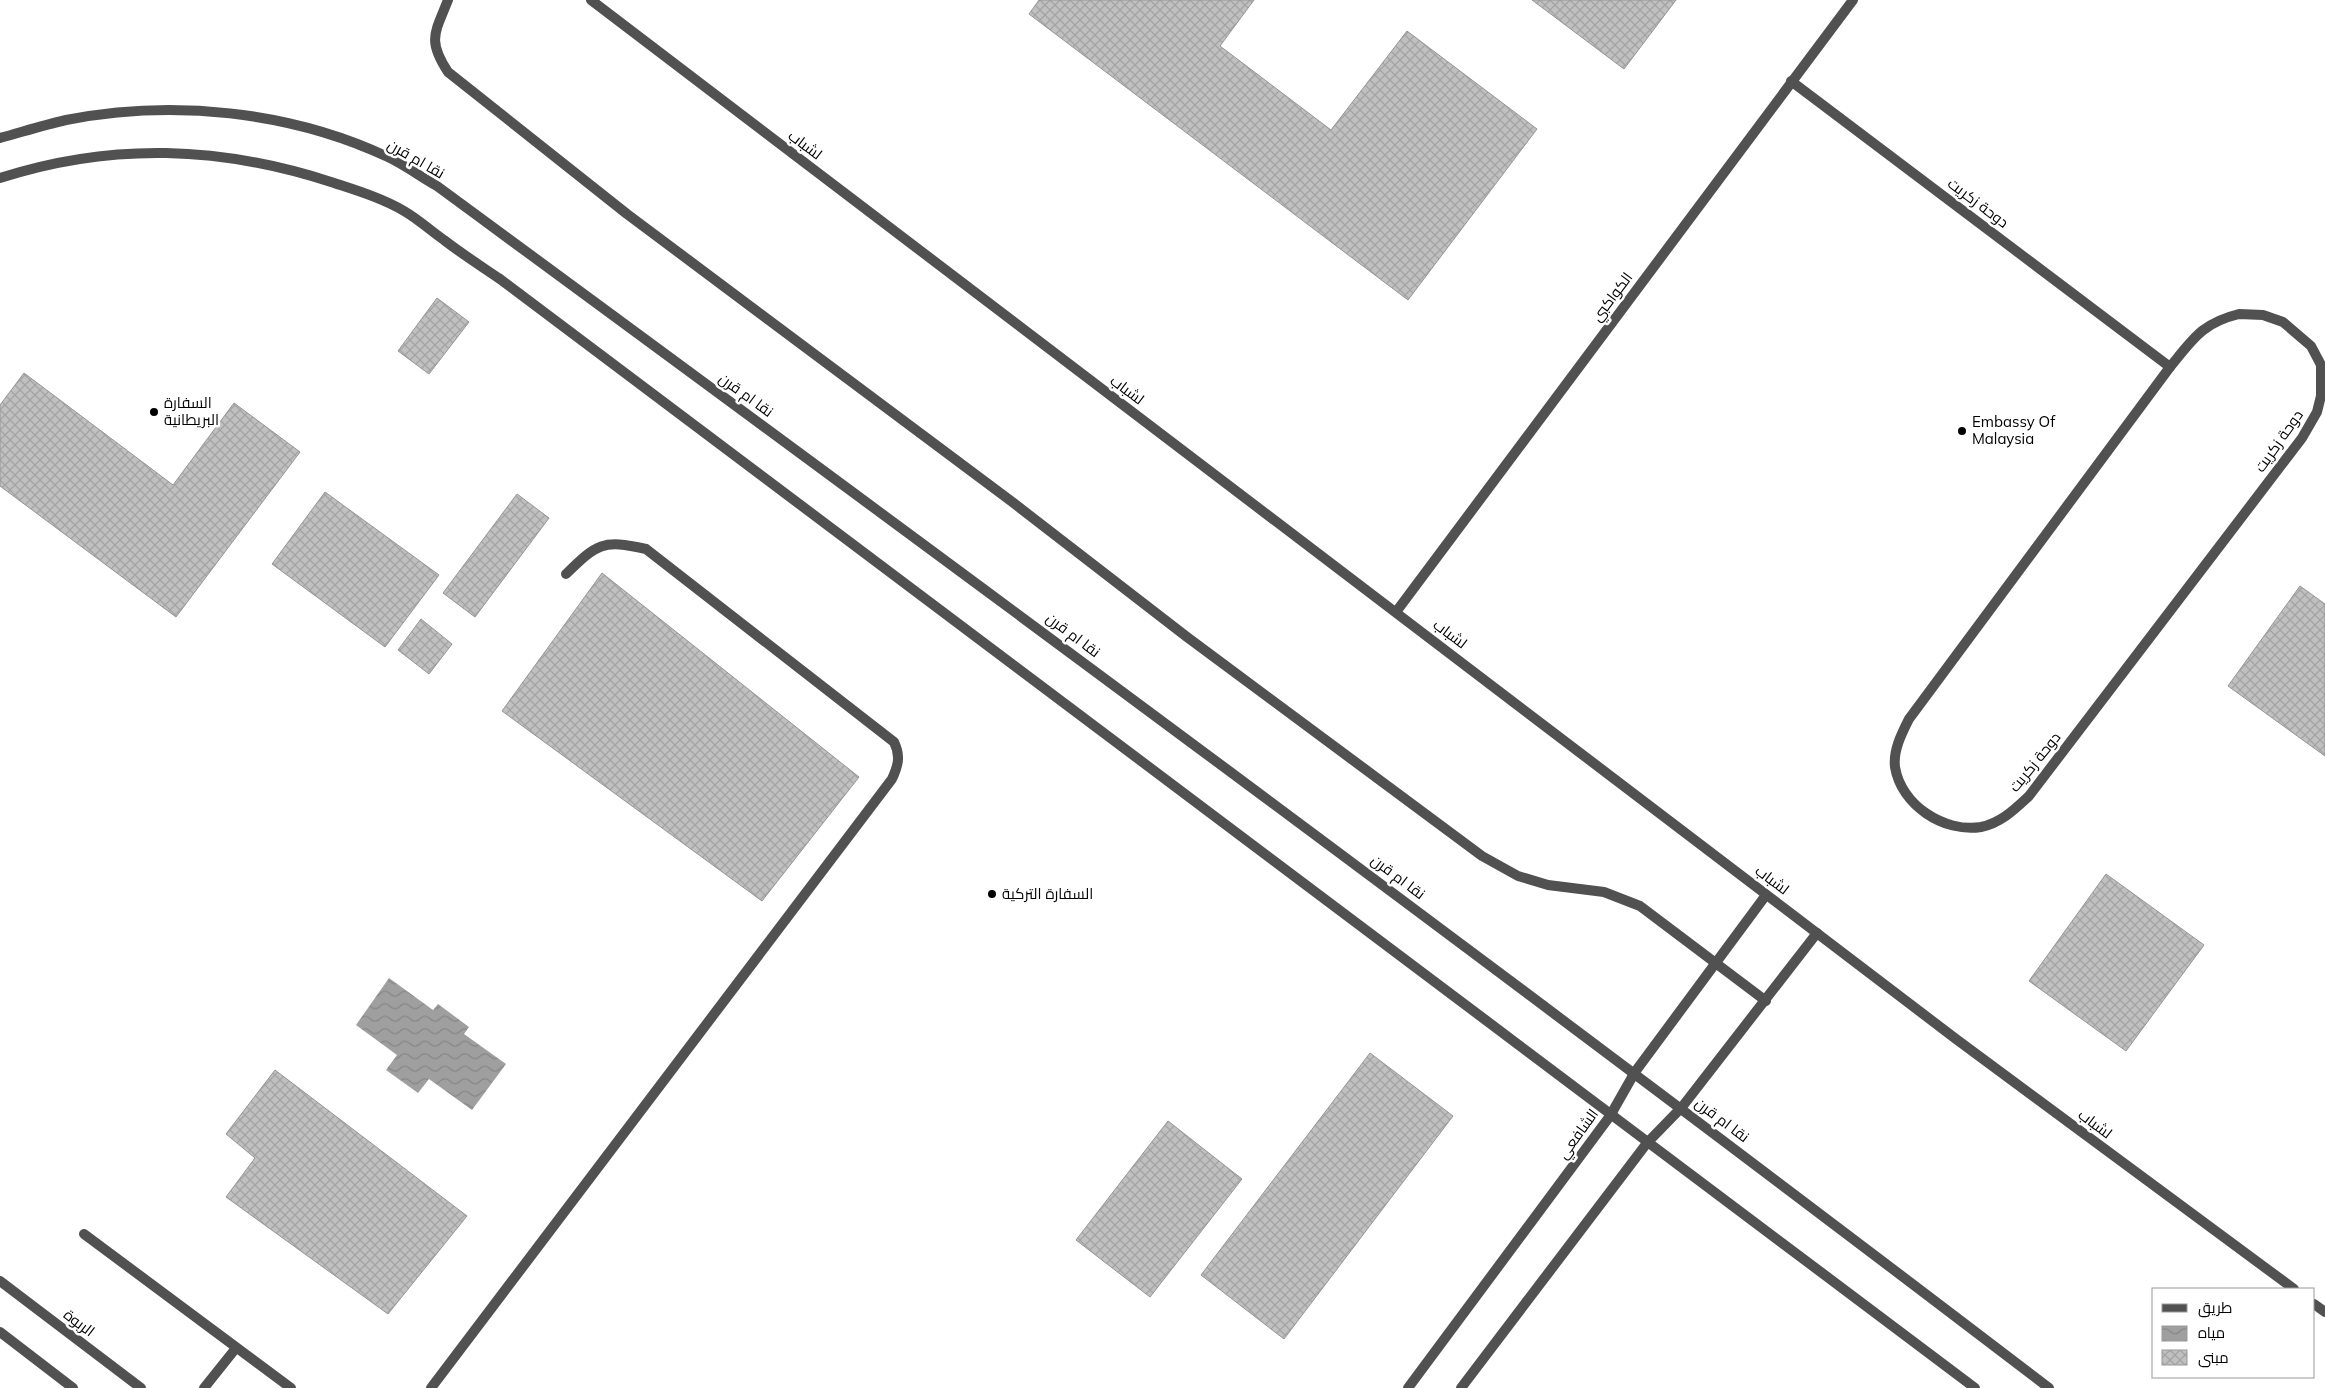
<svg xmlns="http://www.w3.org/2000/svg" width="2325" height="1388" viewBox="0 0 2325 1388" font-family="Mulish,Cairo,sans-serif">
<style>
.water{fill:url(#water-waves)}
.building{fill:url(#building-cross-hatch);stroke:#959595}
.lines{fill:none;stroke-linecap:round;stroke-linejoin:round}
.service{stroke:#515151;stroke-width:10}
.minor{stroke:#515151;stroke-width:10}
.tertiary{stroke:#515151;stroke-width:10}
.poi-dot{fill:#000;stroke:#fff;stroke-width:2}
.labels{text-anchor:middle;stroke-width:5;stroke-linejoin:round;paint-order:stroke}
.street-label{font-size:15px;fill:#000;stroke:#fff}
.poi-label{font-size:15px;fill:#000;stroke:#fff;text-anchor:start}
</style>
<defs>
<pattern id="water-waves" width="16" height="10" patternUnits="userSpaceOnUse" patternTransform="scale(1.25)"><rect width="16" height="10" fill="#9f9f9f"/><path d="M0 5q4-4 8 0t8 0" fill="none" stroke="#878787"/></pattern>
<pattern id="building-cross-hatch" width="8" height="8" patternUnits="userSpaceOnUse" patternTransform="scale(1.25)"><rect width="8" height="8" fill="#c0c0c0"/><path d="M0 0l8 8M0 8l8-8" fill="none" stroke="#a3a3a3"/></pattern>
</defs>
<rect width="100%" height="100%" fill="#fff"/>
<polygon class="water" points="389,978 433,1010 438,1004 469,1027 464,1034 506,1064 472,1110 429,1079 418,1093 386,1070 397,1055 356,1025"/>
<g class="building">
<polygon points="1039,0 1254,0 1220,46 1331,130 1407,31 1537,129 1408,300 1029,14"/>
<polygon points="1532,0 1676,0 1624,69"/>
<polygon points="437,298 469,322 429,374 398,351"/>
<polygon points="24,373 173,485 234,403 300,452 176,617 0,486 0,405"/>
<polygon points="325,492 439,575 385,647 272,564"/>
<polygon points="517,494 549,518 475,617 443,593"/>
<polygon points="602,573 859,777 762,901 502,711"/>
<polygon points="2300,586 2325,604 2325,756 2228,686"/>
<polygon points="421,619 452,644 429,674 398,650"/>
<polygon points="2106,874 2204,945 2126,1051 2029,981"/>
<polygon points="1370,1053 1453,1116 1284,1339 1201,1275"/>
<polygon points="275,1070 467,1216 388,1314 226,1197 255,1158 226,1134"/>
<polygon points="1168,1121 1242,1179 1150,1297 1076,1240"/>
</g>
<g class="lines">
<g class="service">
<path d="M 448,0 C 435,33 427,40 448,72 L 627,214 L 1011,501 L 1187,637 L 1482,856 L 1518,876 L 1548,885 L 1604,892 L 1640,906 L 1766,1001"/>
<polyline points="84,1234 291,1388"/>
<polyline points="204,1388 236,1348"/>
<path d="M 431,1388 L 892,779 C 898,766 901,756 894,742 L 646,549 C 602,539 597,544 566,574"/>
</g>
<g class="minor">
<polyline points="1791,81 2170,367"/>
<path d="M 0,138 C 22,132 44,125 66,120 C 172,99 290,111 388,157 C 405,165 421,177 437,186 C 977,583 1516,981 2049,1388"/>
<path d="M 0,178 C 112,142 220,146 331,182 C 355,190 382,198 404,211 C 418,219 431,231 444,240 C 462,254 481,266 500,279 L 1975,1388"/>
<path d="M 2239,314 L 2263,315 L 2283,322 L 2311,346 L 2321,365 L 2321,396 L 2317,412 L 2302,438 L 2029,796 C 2015,809 2001,823 1981,827 C 1944,833 1901,805 1895,767 C 1893,750 1902,733 1909,719 L 2170,367 C 2193,339 2202,323 2239,314 Z"/>
<polyline points="1396,612 1853,0"/>
<polyline points="0,1281 141,1388"/>
<polyline points="0,1332 73,1388"/>
<polyline points="1408,1388 1610,1116 1635,1072 1766,895"/>
<polyline points="1461,1388 1647,1143 1682,1107 1817,933"/>
</g>
<g class="tertiary">
<polyline points="591,0 1956,1039 2294,1289"/>
<polyline points="2314,1304 2325,1312"/>
</g>
</g>
<g class="poi-dot">
<circle cx="154" cy="412" r="5"/>
<circle cx="1962" cy="431" r="5"/>
<circle cx="992" cy="894" r="5"/>
</g>
<g class="labels">
<g class="street-label">
<text transform="translate(805 145) rotate(37)" y="5">لشباب</text>
<text transform="translate(416 159) rotate(30)" y="5">نقا ام قرن</text>
<text transform="translate(1978 203) rotate(37)" y="5">دوحة زكريت</text>
<text transform="translate(1612 297) rotate(-53)" y="5">الكواكبي</text>
<text transform="translate(1127 390) rotate(37)" y="5">لشباب</text>
<text transform="translate(746 395) rotate(36)" y="5">نقا ام قرن</text>
<text transform="translate(2279 441) rotate(-55)" y="5">دوحة زكريت</text>
<text transform="translate(1450 634) rotate(37)" y="5">لشباب</text>
<text transform="translate(1073 635) rotate(37)" y="5">نقا ام قرن</text>
<text transform="translate(2035 762) rotate(-51)" y="5">دوحة زكريت</text>
<text transform="translate(1398 877) rotate(37)" y="5">نقا ام قرن</text>
<text transform="translate(1772 880) rotate(37)" y="5">لشباب</text>
<text transform="translate(1722 1120) rotate(37)" y="5">نقا ام قرن</text>
<text transform="translate(2095 1124) rotate(37)" y="5">لشباب</text>
<text transform="translate(1578 1134) rotate(-54)" y="5">الشافعي</text>
<text transform="translate(79 1323) rotate(37)" y="5">الربوة</text>
</g>
<g class="poi-label">
<text x="164" y="408">السفارة<tspan x="164" dy="17">البريطانية</tspan></text>
<text x="1972" y="427">Embassy Of<tspan x="1972" dy="17">Malaysia</tspan></text>
<text x="1002" y="899">السفارة التركية</text>
</g>
</g>
<rect x="2152" y="1288" width="162" height="90" fill="#ffffff" stroke="#999999"/>
<rect x="2162" y="1304" width="25" height="8" fill="#515151" stroke="#999999"/>
<text x="2198" y="1313" font-size="15" fill="#000000">طريق</text>
<rect x="2162" y="1326" width="25" height="15" fill="url(#water-waves)" stroke="#999999"/>
<text x="2198" y="1338" font-size="15" fill="#000000">مياه</text>
<rect x="2162" y="1350" width="25" height="15" fill="url(#building-cross-hatch)" stroke="#999999"/>
<text x="2198" y="1363" font-size="15" fill="#000000">مبنى</text>
</svg>
